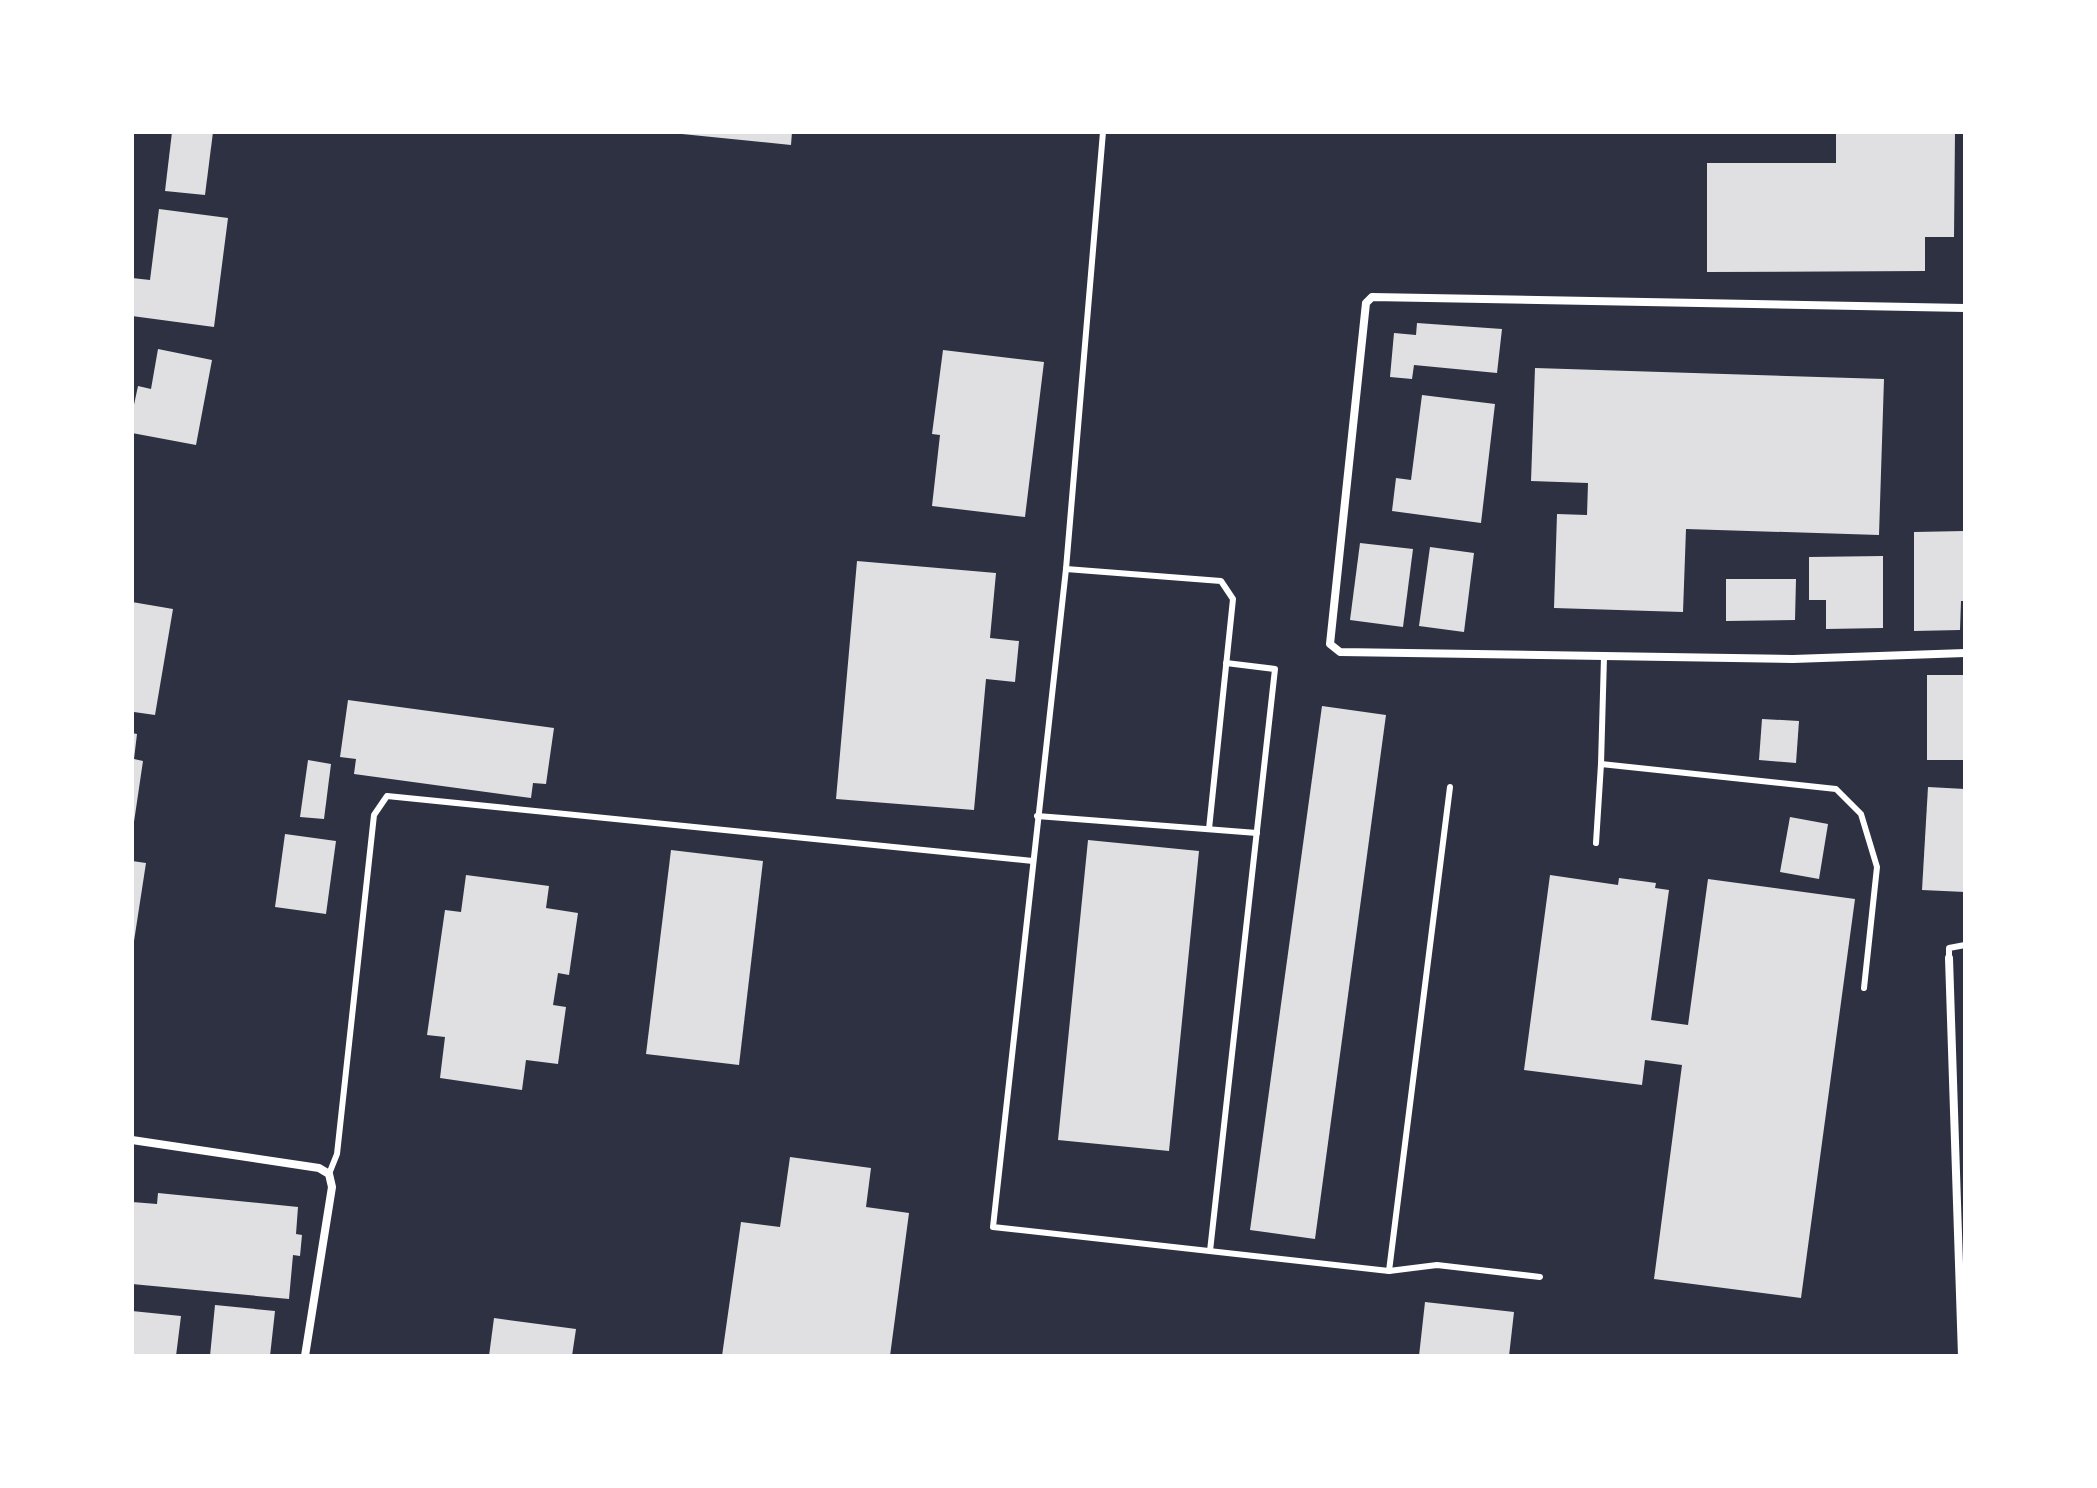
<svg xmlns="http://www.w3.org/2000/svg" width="2097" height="1488" viewBox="0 0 2097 1488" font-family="Roboto,sans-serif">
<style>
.building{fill:#e0e0e3}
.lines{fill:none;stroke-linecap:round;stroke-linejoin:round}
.service{stroke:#fff;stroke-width:6}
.minor{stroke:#fff;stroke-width:8}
</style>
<rect width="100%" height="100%" fill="#2d3142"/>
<g class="building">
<polygon points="172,132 213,132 205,195 165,191"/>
<polygon points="682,132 792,132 791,145 682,134"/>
<polygon points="1836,132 1955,132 1954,237 1925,237 1925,271 1707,272 1707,163 1836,163"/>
<polygon points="159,209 228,218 214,327 132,316 132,278 150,280"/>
<polygon points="1417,323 1502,329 1497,373 1414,365 1412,379 1390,377 1394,333 1416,335"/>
<polygon points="158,349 212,360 196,445 132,433 132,414 138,386 151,389"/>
<polygon points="943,350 1044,362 1025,517 932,506 940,435 932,434"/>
<polygon points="1535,368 1884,379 1879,535 1686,529 1683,612 1554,608 1557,514 1587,515 1588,483 1531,481"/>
<polygon points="1422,395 1495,404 1481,523 1392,511 1396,478 1411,480"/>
<polygon points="1965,531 1965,601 1961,601 1960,630 1914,631 1914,532"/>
<polygon points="1360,543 1413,549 1403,627 1350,620"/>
<polygon points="1430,547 1474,553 1464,632 1419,626"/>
<polygon points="1883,556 1883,628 1826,629 1826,600 1809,600 1809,557"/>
<polygon points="857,561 996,573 990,638 1019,641 1015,682 986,679 974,810 836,799"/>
<polygon points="1726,579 1796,579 1795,620 1726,621"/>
<polygon points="132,602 173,609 155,715 134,712"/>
<rect x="1927" y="675" width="38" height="85"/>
<polygon points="348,700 554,728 546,784 533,783 531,798 354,774 356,759 340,757"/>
<polygon points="1322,706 1386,715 1315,1239 1250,1230"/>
<polygon points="1762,719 1799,721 1796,763 1759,760"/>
<polygon points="132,733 137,734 134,759 143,761 134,822"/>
<polygon points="308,760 331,764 324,819 300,817"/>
<polygon points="1928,787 1965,789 1965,892 1922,890"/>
<polygon points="1790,817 1828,824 1819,879 1780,872"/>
<polygon points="285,834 336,841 326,914 275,907"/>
<polygon points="1088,840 1199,851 1169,1151 1058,1140"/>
<polygon points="671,850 763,861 739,1065 646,1054"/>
<polygon points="132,861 146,863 134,941 132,941"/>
<polygon points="466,875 549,886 546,908 578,913 569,975 558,973 553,1005 566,1007 558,1064 526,1060 522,1090 440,1078 445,1037 427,1035 445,910 461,912"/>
<polygon points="1550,875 1618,885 1619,878 1656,883 1655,888 1669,890 1651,1020 1688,1025 1708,879 1855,899 1801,1298 1654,1279 1682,1065 1645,1060 1642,1085 1524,1070"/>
<polygon points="790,1157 871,1168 866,1207 909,1213 890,1356 722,1356 741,1222 780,1227"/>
<polygon points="158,1193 298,1207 296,1234 302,1235 300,1256 293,1255 289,1299 132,1284 132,1202 157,1204"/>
<polygon points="1425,1302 1514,1312 1509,1356 1419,1356"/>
<polygon points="215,1305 275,1311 270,1356 210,1356"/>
<polygon points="132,1311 181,1316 176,1356 132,1356"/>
<polygon points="494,1318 576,1329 572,1356 489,1356"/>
</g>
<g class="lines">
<g class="service">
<polyline points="1103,132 1066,569 993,1227 1389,1271 1437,1265 1540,1277"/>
<polyline points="1066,569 1221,581 1233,599 1209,829"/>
<polyline points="1601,764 1836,789 1861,814 1877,867 1864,988"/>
<polyline points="1037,816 1257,833"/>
<polyline points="1596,843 1601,764 1604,657"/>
<polyline points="1949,958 1949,948 1965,945"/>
<polyline points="329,1174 337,1154 374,815 387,796 1033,861"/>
<polyline points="1210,1251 1275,669 1226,663"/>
<polyline points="1389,1271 1450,787"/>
</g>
<g class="minor">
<polyline points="1965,308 1372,297 1366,303 1330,644 1340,652 1793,659 1965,653"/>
<polyline points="1949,958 1962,1356"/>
<polyline points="132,1140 319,1168 329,1174 332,1187 305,1356"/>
</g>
</g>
<rect width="2097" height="1488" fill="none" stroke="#ffffff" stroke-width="268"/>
</svg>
